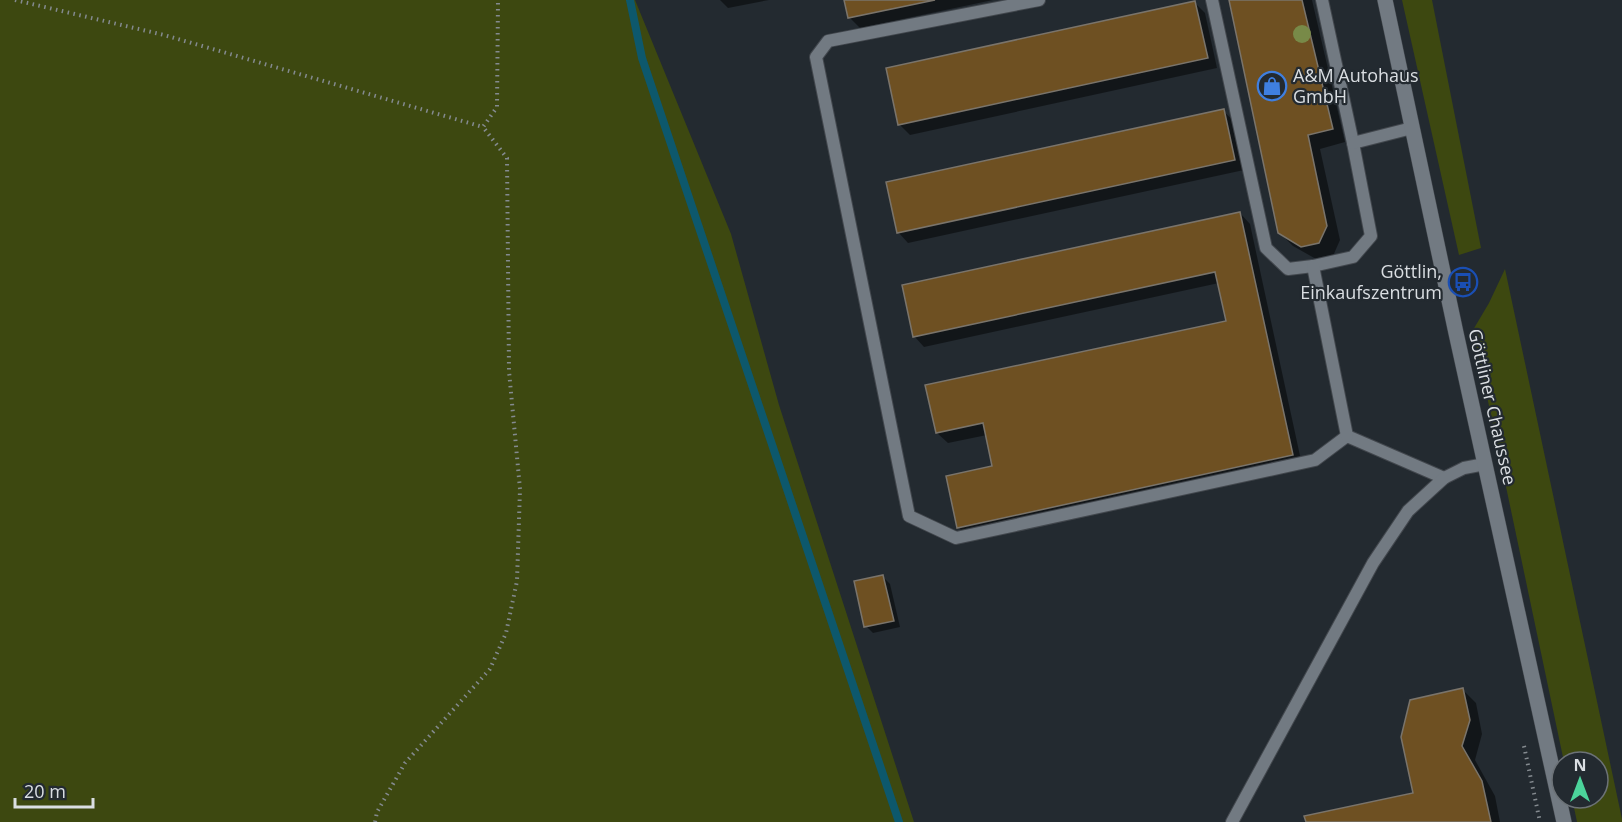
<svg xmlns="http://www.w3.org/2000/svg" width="1622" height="822" viewBox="0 0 1622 822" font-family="'Open Sans',sans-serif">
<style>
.green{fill:#3d4810}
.shadow{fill:#0007}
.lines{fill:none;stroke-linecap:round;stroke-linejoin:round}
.stream{stroke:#0d586c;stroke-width:8}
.building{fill:#6e5022;stroke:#7a746b;stroke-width:1.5}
.service-casing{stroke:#42474d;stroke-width:14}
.tertiary-casing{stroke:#42474d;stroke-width:16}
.path{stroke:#848a8f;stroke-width:4;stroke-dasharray:1.5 4.5;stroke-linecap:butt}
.service{stroke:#727a82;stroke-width:12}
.tertiary{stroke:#727a82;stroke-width:15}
.tree{fill:#788a48}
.labels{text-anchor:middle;stroke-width:4.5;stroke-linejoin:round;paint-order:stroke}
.poi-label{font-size:18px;fill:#dadee2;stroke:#232a30;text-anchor:start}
.street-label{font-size:18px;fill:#dadee2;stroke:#232a30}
</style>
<rect width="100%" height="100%" fill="#232a30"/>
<g class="green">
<polygon points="0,0 635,0 731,234 779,405 914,822 0,822"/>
<polygon points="1402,0 1432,0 1481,248 1459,255"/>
<polygon points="1505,269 1622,819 1622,822 1577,822 1572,798 1598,798 1598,762 1564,762 1473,330 1489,303"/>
</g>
<g class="shadow">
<polygon points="720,0 769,0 728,8"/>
<polygon points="846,0 993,0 860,28 850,18"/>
<polygon points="1231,0 1312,0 1345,142 1320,149 1340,240 1333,256 1316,259 1293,246 1279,232"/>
<polygon points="1195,3 1205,13 1217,68 910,135 900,125"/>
<polygon points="1223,111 1234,121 1244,170 908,243 898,232"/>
<polygon points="1240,213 1250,224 1302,465 969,537 958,527 994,467 987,435 948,443 937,433 1227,322 1219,283 924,347 914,336"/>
<polygon points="883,577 890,584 900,627 873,633 866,626"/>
<polygon points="1462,689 1476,703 1482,734 1475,760 1495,796 1500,822 1308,822 1415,794"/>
</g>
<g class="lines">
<polyline class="stream" points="630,0 642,58 899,822"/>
</g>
<g class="building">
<polygon points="844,0 935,0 848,18"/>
<polygon points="1229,0 1302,0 1333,129 1308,135 1327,226 1319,243 1301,247 1278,233"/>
<polygon points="1195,1 1208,58 898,125 886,68"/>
<polygon points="1224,109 1235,160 897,233 886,182"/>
<polygon points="1240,212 1293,455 957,528 946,476 992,466 983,423 936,433 925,385 1226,321 1215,272 913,337 902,285"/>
<polygon points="883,575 894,621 864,627 854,581"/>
<polygon points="1463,688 1470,720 1462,746 1482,781 1491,822 1306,822 1304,816 1413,793 1401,737 1410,700"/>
</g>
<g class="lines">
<g class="service-casing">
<g id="service">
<polyline points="1039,0 828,41 816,57 909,516 956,538 1315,460 1347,436 1444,478"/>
<polyline points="1212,0 1266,248 1288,269 1313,266 1353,257 1371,236 1353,143 1322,0"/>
<polyline points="1353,143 1412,128"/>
<polyline points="1313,266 1347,436"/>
<polyline points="1232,822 1373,563 1408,511 1444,478 1464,468 1485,464"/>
</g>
</g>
<g class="tertiary-casing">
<polyline id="tertiary" points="1385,0 1456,333 1564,822"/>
</g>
<g class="path">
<polyline points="15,0 164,35 483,127 497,107 498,0"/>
<polyline points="1524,746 1540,822"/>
<polyline points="375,822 377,812 405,763 490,669 506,633 517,581 520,489 509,371 507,158 483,127"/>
</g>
<use href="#service" class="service"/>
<use href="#tertiary" class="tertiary"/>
</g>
<circle class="tree" cx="1302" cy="34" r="9"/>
<defs>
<g id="shop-ring" transform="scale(1.5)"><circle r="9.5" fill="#232a30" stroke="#3f7fe0" stroke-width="1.5"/><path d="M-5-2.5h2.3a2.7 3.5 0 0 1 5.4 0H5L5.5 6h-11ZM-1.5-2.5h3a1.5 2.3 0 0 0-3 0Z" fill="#3f7fe0"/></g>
<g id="bus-ring" transform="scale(1.5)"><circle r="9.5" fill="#232a30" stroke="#1a4fb4" stroke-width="1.5"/><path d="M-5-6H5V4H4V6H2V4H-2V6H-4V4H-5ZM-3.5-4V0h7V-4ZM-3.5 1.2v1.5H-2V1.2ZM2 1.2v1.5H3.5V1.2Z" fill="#1a4fb4"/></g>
</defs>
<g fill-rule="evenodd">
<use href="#shop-ring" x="1272" y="86"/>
<use href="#bus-ring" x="1463" y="282"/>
</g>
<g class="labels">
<g class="poi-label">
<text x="1293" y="82">A&amp;M Autohaus<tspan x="1293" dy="21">GmbH</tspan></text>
<text x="1442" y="278" text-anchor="end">Göttlin,<tspan x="1442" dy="21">Einkaufszentrum</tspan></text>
</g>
<g class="street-label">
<text transform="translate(1492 407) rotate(77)" y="6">Göttliner Chaussee</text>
</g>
</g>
<g transform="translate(1580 780)"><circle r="28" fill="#232a30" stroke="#6c7277" stroke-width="1.5"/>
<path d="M0-4.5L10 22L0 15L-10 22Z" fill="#4cd49b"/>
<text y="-9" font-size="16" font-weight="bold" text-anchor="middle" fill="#dadee2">N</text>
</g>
<path d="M15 798v9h78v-9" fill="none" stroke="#dadee2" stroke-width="3"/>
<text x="24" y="798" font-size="18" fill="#dadee2" stroke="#232a30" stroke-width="4.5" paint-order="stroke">20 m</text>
</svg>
